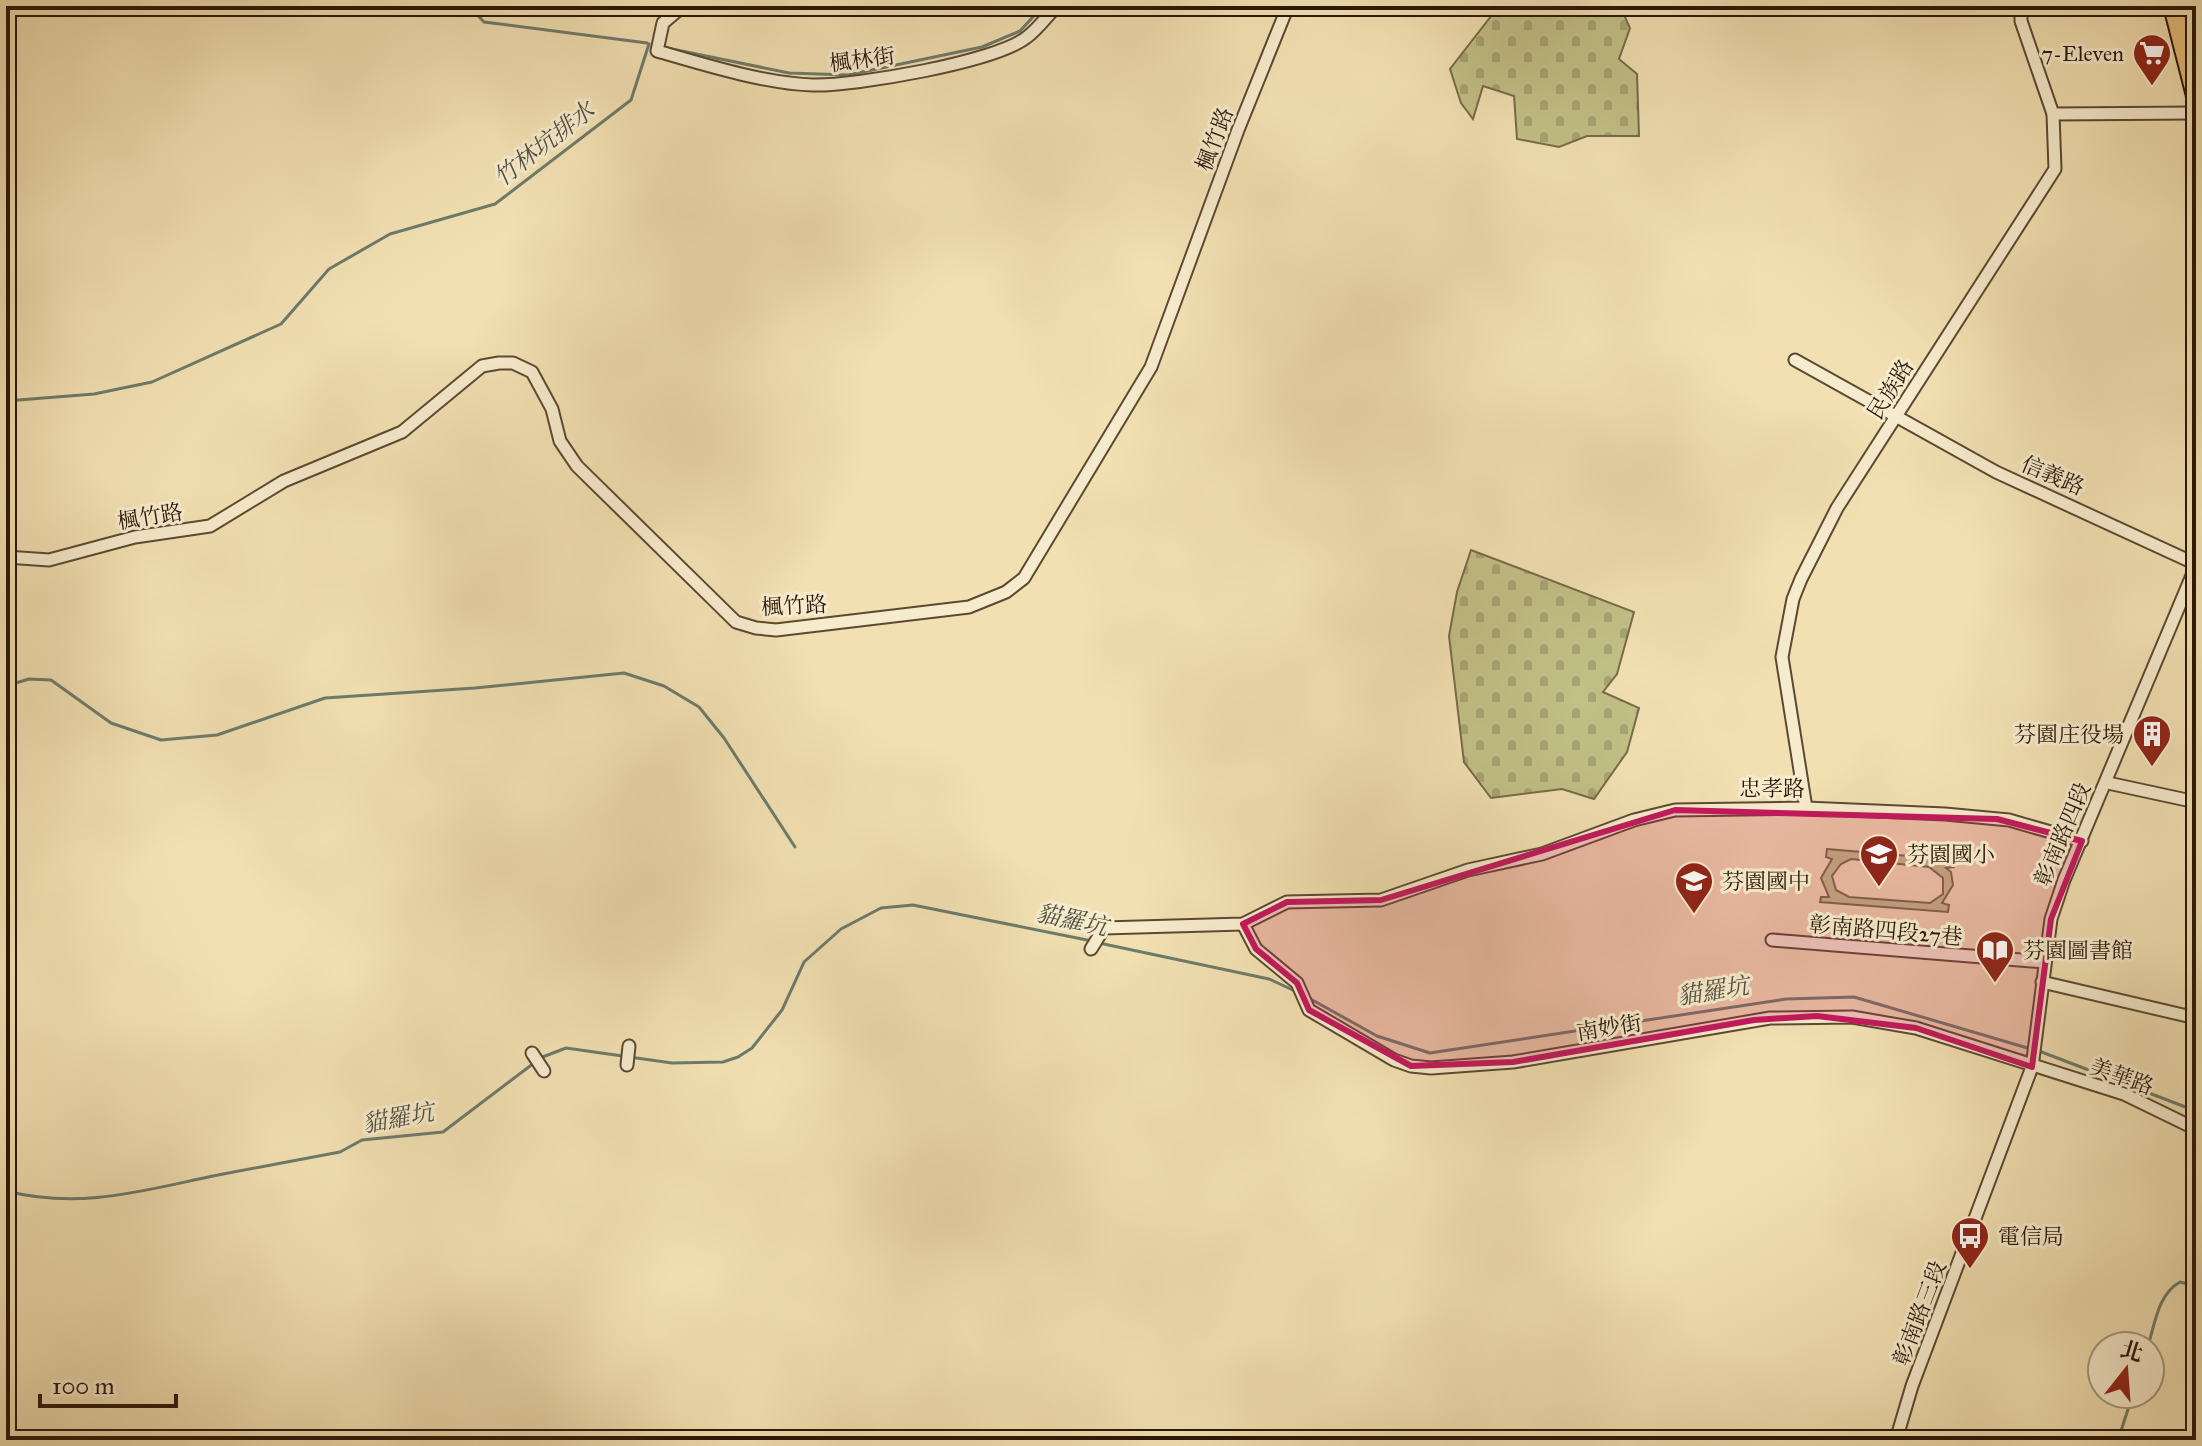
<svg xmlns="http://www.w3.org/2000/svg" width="2202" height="1446" viewBox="0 0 2202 1446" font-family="'IM FELL Great Primer','Noto Serif TC',serif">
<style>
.cemetery{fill:url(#cemetery-stones);stroke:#766c48;stroke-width:2}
.garden{fill:#c2c087;stroke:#766c48;stroke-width:2;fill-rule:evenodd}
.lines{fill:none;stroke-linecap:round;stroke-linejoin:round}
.stream{stroke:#6d7b6c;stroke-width:3}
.minor-casing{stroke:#5b4932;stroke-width:15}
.major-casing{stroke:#291708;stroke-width:18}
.minor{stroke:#f7ebcd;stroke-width:11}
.major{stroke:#e9c079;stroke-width:14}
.marked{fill:#c2185b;fill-opacity:0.2;stroke:#c2185b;stroke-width:6;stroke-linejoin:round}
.labels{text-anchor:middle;stroke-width:6;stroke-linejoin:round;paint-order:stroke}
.poi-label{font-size:22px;fill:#291708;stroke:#f7ebcd;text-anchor:start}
.street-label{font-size:22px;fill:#291708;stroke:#f7ebcd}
.water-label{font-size:24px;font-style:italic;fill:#515142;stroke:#f7ebcd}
</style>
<defs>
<pattern id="cemetery-stones" width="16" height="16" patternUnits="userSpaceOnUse" patternTransform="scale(2)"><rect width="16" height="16" fill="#c2c087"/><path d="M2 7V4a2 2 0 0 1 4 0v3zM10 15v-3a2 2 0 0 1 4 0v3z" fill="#a7a473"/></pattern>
</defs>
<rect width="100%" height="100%" fill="#f2e0b2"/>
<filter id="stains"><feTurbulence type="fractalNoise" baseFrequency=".0025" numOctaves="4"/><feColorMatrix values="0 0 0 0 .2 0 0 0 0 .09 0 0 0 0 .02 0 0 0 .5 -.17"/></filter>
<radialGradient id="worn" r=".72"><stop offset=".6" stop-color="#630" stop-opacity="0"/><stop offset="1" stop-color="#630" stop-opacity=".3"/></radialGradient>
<g class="cemetery">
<polygon points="1499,6 1620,6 1630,28 1619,59 1637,74 1639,136 1587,136 1559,147 1517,139 1514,96 1483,86 1473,119 1461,103 1450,69"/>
<polygon points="1471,550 1634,612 1617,674 1603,692 1639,708 1627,752 1594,799 1562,789 1491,798 1464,762 1449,636 1457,592"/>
</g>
<path class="garden" d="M 1827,849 L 1955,860 L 1954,867 L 1946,868 L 1951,872 L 1953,885 L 1942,903 L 1949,905 L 1948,912 L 1820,902 L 1821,897 L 1829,897 L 1821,878 L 1832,859 L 1826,857 ZM 1851,859 L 1929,867 L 1943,878 L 1943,894 L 1930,903 L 1849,897 L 1836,890 L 1832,876 L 1841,864 Z"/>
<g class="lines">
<g class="stream">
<polyline points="469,6 484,22 647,43"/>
<polyline points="662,47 789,73 848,75 982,47 1020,31 1043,6"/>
<polyline points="6,401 94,394 152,382 281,324 329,269 390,234 495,204 631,100 649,44"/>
<polyline points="6,686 29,679 51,680 111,723 161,740 217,735 325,698 475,688 624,673 664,686 699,707 724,738 795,847"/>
<polyline points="1099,943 1269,979 1297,992"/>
<polyline points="1307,997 1377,1036 1430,1053 1786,999 1854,997 2031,1049"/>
<polyline points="2039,1051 2196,1111"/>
<polyline points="540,1058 566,1048 672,1063 723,1062 738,1057 752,1048 782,1010 804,962 841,929 881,908 913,905 1092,941"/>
<path d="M 6,1191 C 82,1210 144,1190 218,1175 C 259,1167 299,1160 340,1152 L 362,1140 L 443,1132 L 534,1063"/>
<path d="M 2148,1346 C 2155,1324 2158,1294 2180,1282 L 2196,1286"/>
<polyline points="2118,1440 2133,1394"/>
</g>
<g class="minor-casing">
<g id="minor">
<path d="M 683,6 L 663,23 L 657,51 C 702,64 766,84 813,85 C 855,86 996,62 1027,37 C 1038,29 1047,16 1057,6"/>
<polyline points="2053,114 2196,113"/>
<polyline points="1795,360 1996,472 2196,564"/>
<polyline points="6,557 49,560 135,537 210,526 284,481 402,432 482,366 499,363 513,363 532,372 552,409 560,441 577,466 736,622 756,628 776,630 969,607 1006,592 1024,578 1151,367 1238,130 1288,6"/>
<polyline points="2108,783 2196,802"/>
<polyline points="1806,808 1782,657 1793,599 1801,579 1837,508 2055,169 2053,114 2021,21 2021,6"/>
<polyline points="1243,924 1256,949 1297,983 1309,1010 1394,1060 1411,1066 1431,1068 1513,1062 1770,1018 1852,1017 1916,1028 2124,1094 2196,1129"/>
<polyline points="1772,940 2045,962"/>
<polyline points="1091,949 1104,928 1243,924 1287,902 1381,900 1468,870 1542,854 1634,820 1675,810 1806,808 1945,814 2009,820 2082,841"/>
<polyline points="2042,982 2196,1018"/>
<polyline points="532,1053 544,1071"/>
<polyline points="627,1065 629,1046"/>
<polyline points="1896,1440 1912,1386 2032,1067 2051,919 2064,880 2196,566"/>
</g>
</g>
<g class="major-casing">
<g id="major">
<polyline points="2171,6 2196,104"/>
<polyline points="2183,6 2196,56"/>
</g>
</g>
<use href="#minor" class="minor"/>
<use href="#major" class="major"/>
</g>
<path class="marked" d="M 1675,810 L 1997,819 L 2082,841 L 2051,919 L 2032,1067 L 1916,1028 L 1817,1016 L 1754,1020 L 1513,1062 L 1411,1066 L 1309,1010 L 1297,983 L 1256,949 L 1243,924 L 1287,902 L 1381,900 Z"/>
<defs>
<g id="supermarket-pin" transform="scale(2)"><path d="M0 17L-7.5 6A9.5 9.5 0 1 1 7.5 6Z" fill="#8f2418" stroke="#f7ebcd"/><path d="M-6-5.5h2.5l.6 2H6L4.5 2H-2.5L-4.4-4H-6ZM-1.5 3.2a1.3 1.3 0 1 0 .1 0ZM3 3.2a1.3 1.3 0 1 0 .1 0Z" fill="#fff"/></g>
<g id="building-pin" transform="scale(2)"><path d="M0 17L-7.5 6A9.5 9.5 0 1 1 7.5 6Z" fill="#8f2418" stroke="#f7ebcd"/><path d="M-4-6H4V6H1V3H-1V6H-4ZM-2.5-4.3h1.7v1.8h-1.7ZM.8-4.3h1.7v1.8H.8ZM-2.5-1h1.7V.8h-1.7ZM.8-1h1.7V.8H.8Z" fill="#fff"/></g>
<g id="school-pin" transform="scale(2)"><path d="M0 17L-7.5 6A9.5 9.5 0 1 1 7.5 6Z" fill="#8f2418" stroke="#f7ebcd"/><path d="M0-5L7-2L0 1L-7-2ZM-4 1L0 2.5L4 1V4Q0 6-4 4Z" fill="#fff"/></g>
<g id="library-pin" transform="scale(2)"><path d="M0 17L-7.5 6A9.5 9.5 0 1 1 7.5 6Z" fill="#8f2418" stroke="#f7ebcd"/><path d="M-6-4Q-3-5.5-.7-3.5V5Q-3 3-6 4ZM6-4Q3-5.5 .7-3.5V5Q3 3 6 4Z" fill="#fff"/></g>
<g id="bus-pin" transform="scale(2)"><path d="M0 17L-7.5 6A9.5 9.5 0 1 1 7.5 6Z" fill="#8f2418" stroke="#f7ebcd"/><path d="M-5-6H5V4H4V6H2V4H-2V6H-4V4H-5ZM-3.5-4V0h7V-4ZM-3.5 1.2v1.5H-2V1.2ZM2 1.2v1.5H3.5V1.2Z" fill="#fff"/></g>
</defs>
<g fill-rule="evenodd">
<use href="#supermarket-pin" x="2152" y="53"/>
<use href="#building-pin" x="2152" y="734"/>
<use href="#school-pin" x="1879" y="854"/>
<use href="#school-pin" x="1694" y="881"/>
<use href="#library-pin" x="1995" y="950"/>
<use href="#bus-pin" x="1970" y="1236"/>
</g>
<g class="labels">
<g class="poi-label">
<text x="2124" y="61" text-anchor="end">7-Eleven</text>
<text x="2124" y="742" text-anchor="end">芬園庄役場</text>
<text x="1907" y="862">芬園國小</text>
<text x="1722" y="889">芬園國中</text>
<text x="2023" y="958">芬園圖書館</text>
<text x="1998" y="1244">電信局</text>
</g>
<g class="street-label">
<text transform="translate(862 59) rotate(-7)" y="8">楓林街</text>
<text transform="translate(1214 139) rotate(-69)" y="8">楓竹路</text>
<text transform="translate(1890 389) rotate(-58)" y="8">民族路</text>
<text transform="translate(2053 475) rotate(23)" y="8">信義路</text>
<text transform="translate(150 516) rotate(-9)" y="8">楓竹路</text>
<text transform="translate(794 605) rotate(-3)" y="8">楓竹路</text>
<text x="1772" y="796">忠孝路</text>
<text transform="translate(2062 834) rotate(-67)" y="8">彰南路四段</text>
<text transform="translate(1886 930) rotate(5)" y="8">彰南路四段27巷</text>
<text transform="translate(1609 1027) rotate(-9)" y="8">南妙街</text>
<text transform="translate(2122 1076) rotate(20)" y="8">美華路</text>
<text transform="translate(1919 1313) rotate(-69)" y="8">彰南路三段</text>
</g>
<g class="water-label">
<text transform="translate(544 144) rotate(-38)" y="8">竹林坑排水</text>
<text transform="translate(1072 920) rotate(12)" y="8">貓羅坑</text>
<text transform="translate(1713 991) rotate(-9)" y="8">貓羅坑</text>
<text transform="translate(398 1118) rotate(-10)" y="8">貓羅坑</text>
</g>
</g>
<rect width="2202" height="1446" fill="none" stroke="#f2e0b2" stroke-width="32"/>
<rect x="8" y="8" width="2186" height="1430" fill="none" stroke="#291708" stroke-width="4"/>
<rect x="16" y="16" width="2170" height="1414" fill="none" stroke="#291708" stroke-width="2"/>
<g transform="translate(2126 1370) rotate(17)"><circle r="38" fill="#f7ebcd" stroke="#a5967e" stroke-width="2"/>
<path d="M0-6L14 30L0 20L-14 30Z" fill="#8f2418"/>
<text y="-12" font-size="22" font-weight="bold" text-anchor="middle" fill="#291708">北</text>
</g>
<path d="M40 1394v12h136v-12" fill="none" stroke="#291708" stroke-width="4"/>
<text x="52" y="1394" font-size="24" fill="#291708" stroke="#f7ebcd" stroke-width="6" paint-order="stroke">100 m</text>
<rect width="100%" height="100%" filter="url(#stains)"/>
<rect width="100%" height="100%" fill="url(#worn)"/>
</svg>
